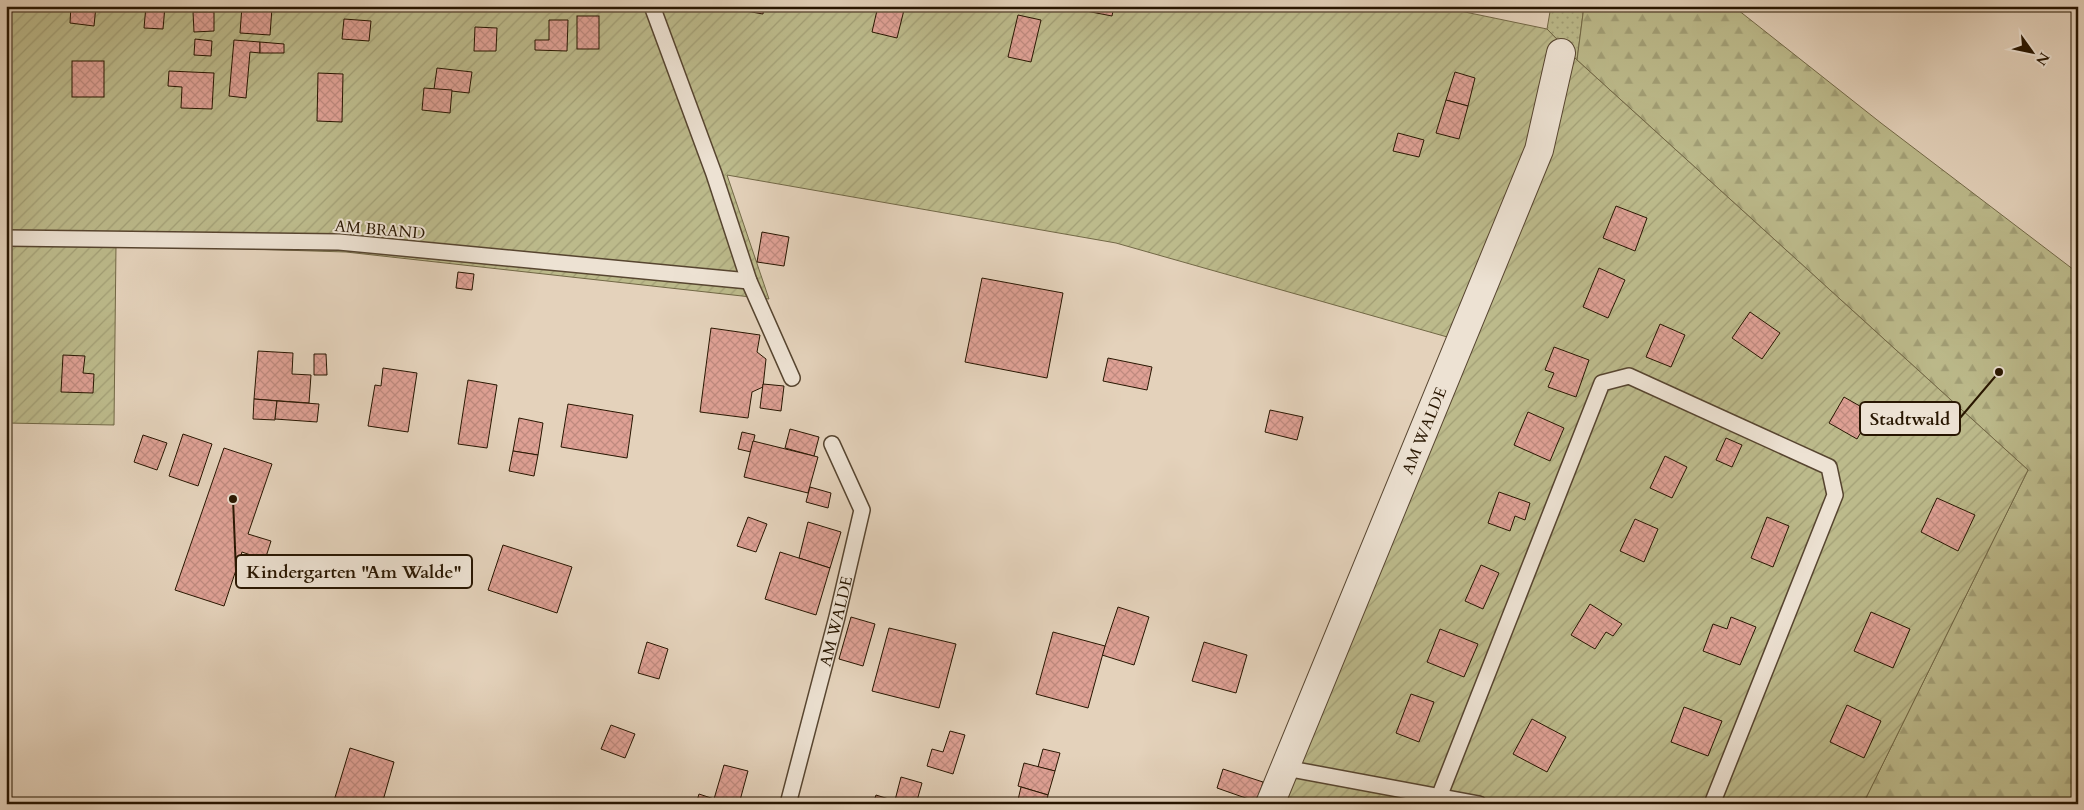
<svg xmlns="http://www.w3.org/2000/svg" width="2084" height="810" viewBox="0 0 2084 810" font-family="Cardo,serif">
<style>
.grass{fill:url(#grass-dots);stroke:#726846}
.forest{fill:url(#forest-firs);stroke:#726846}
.garden{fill:url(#garden-furrows);stroke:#726846}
.building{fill:url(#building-cross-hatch);stroke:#281601}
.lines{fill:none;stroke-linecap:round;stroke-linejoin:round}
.lane-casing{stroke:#574530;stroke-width:18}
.street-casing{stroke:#574530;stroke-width:30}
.lane{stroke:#ede2d3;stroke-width:15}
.street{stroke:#ede2d3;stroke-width:28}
.labels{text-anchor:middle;stroke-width:4;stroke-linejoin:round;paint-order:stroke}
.street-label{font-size:16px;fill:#281601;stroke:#ede2d3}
.leader{fill:none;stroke:#281601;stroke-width:2}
.callout-dot{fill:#281601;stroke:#ede2d3;stroke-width:2}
.callout{fill:#ede2d3;stroke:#281601;stroke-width:2}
.callout-label{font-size:18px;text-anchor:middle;font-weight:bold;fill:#281601}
</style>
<defs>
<pattern id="grass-dots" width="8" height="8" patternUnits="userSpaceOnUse" patternTransform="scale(1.25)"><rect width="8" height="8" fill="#bcba8b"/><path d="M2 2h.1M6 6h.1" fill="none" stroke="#a29f76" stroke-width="1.8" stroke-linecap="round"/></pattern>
<pattern id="forest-firs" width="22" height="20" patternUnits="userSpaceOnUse" patternTransform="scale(1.25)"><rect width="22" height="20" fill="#bcba8b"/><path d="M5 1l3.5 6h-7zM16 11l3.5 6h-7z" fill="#a29f76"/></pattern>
<pattern id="garden-furrows" width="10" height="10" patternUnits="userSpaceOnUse" patternTransform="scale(1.25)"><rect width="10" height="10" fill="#bcba8b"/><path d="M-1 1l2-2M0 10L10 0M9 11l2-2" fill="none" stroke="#a29f76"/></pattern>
<pattern id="building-cross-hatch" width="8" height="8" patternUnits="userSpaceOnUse" patternTransform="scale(1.25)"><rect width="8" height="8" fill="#dfa195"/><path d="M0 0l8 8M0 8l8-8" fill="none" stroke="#bf8a7f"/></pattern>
</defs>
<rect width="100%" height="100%" fill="#e4d2bb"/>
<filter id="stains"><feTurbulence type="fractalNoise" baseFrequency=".004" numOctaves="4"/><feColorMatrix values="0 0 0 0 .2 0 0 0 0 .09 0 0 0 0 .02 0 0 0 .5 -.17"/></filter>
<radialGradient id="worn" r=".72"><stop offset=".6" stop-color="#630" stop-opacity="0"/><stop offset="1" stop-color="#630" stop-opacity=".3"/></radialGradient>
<polygon class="grass" points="1551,6 1584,6 1577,60 1547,29"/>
<polygon class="forest" points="1584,6 1733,6 1881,123 2078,273 2078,804 1863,804 2028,470 1577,60"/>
<polygon class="garden" points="6,6 1436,6 1547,29 1577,60 2028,470 1863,804 1281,804 1472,344 1116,243 727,175 769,299 346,252 116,245 114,425 6,423"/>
<g class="building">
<polygon points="71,6 96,6 94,26 70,23"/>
<polygon points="146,6 165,6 163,29 144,28"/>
<polygon points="242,6 272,8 270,35 240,33"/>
<polygon points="741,6 764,6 763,14 740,10"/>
<polygon points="878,6 905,6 897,38 872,32"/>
<polygon points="1087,6 1114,6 1112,16 1086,11"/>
<polygon points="193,12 214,12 214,31 194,32"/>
<polygon points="1018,15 1041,20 1031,62 1008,57"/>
<rect x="577" y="16" width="22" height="33"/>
<polygon points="344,19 371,21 369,41 342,39"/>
<polygon points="549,20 568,20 567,51 535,50 535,40 549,40"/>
<polygon points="475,27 497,28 496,51 474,51"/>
<polygon points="195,39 212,41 211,56 194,55"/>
<polygon points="234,40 260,42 260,53 250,52 246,98 229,96"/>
<polygon points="260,42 284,44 284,53 260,53"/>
<rect x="72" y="61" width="32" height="36"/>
<polygon points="437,68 472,72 469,93 434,89"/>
<polygon points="169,71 214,73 212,109 181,108 182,87 168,86"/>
<polygon points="1455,72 1475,78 1468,106 1446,100"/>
<polygon points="318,73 343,74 342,122 317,121"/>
<polygon points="424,88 452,90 450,113 422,110"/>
<polygon points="1446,100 1468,106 1459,139 1436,133"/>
<polygon points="1398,133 1424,140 1419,157 1393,151"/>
<polygon points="1616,206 1647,218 1635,251 1603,238"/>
<polygon points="762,232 789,237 784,266 757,262"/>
<polygon points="1599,268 1625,280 1608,318 1583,307"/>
<polygon points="458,272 474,274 472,290 456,288"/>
<polygon points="982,278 1063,293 1047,378 965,362"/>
<polygon points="1750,312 1780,333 1762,359 1732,338"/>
<polygon points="1660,324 1685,335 1671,367 1646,357"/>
<polygon points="711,328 760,335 757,352 766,359 763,387 752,392 748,418 700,412"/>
<polygon points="1554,347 1589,360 1576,397 1548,387 1554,373 1545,370"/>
<polygon points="258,351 293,353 292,374 311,375 309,403 254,399"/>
<polygon points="314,354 326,354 327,375 314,375"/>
<polygon points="63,355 85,356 83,373 94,374 93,393 61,392"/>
<polygon points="1108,358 1152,367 1147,390 1103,381"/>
<polygon points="383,368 417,373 408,432 368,426 375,385 381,386"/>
<polygon points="468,380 497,385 487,448 458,444"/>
<polygon points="763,384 784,386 781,411 760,408"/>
<polygon points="1844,397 1872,413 1857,439 1829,423"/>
<polygon points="254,399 277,401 275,420 253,419"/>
<polygon points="277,401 319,404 317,422 275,419"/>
<polygon points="568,404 633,415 627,458 561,447"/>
<polygon points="1270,410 1303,417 1297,440 1265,432"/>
<polygon points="1528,412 1564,428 1550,461 1514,445"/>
<polygon points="519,418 543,423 538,455 513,451"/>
<polygon points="790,429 819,437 814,456 785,448"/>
<polygon points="742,432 755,435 751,452 738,449"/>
<polygon points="183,434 212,444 198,486 169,476"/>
<polygon points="143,435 167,443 157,470 134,462"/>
<polygon points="1726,438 1742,445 1732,467 1716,460"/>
<polygon points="753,441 818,457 808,493 744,477"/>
<polygon points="224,448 272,464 248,534 271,541 265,560 242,552 224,606 175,590"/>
<polygon points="513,451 538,455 534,476 509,471"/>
<polygon points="1665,456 1687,467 1672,498 1650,488"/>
<polygon points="810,487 831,493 828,508 806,502"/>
<polygon points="1499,492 1530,503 1525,520 1515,516 1510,531 1488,523"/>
<polygon points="1937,498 1975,515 1958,551 1921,532"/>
<polygon points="748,517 767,524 756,552 737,546"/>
<polygon points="1767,517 1789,526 1773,567 1751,558"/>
<polygon points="1635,519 1658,529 1644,562 1620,551"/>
<polygon points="808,522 841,532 830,568 799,558"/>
<polygon points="503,545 572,567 557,613 488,590"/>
<polygon points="780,552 830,568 816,615 765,599"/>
<polygon points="1481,565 1499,573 1483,609 1465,601"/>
<polygon points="1590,604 1622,624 1613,636 1606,632 1595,649 1571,635"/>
<polygon points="1118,607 1149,617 1134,665 1102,655"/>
<polygon points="1871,612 1910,629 1893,668 1854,651"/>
<polygon points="851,617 875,624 863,666 839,659"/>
<polygon points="1731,617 1756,627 1740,665 1703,651 1713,624 1727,629"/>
<polygon points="889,628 956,644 939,708 872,691"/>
<polygon points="1440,629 1478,644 1464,677 1427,662"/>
<polygon points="1053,632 1105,646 1088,708 1036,694"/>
<polygon points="647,642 668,649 659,679 638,673"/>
<polygon points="1204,642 1247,655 1236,693 1192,681"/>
<polygon points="1411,694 1434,702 1419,742 1396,733"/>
<polygon points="1847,705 1881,721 1864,758 1830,742"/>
<polygon points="1684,707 1722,721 1708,756 1671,742"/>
<polygon points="1532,719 1566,737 1547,772 1513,754"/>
<polygon points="611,725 635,734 625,758 601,749"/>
<polygon points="950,731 965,735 953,774 927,766 932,749 943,752"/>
<polygon points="350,748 394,762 382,804 333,804"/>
<polygon points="1043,749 1060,753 1055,771 1038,767"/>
<polygon points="1024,763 1055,771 1048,795 1018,786"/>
<polygon points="724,765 748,771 739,804 714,799"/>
<polygon points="1223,769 1263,782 1257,802 1217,788"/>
<polygon points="901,777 922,783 916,804 894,804"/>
<polygon points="1021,787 1048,795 1046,804 1017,804"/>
<polygon points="699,794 714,799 732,804 696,804"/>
<polygon points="876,795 895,801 894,804 873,804"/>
<polygon points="435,800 446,804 434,804"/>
</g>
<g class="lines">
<g class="lane-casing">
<g id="lane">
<polyline points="652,6 714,174 749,281 792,378"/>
<polyline points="6,238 339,242 749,281"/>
<polyline points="1285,768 1479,804"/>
<polyline points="1439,797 1602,383 1629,376 1829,467 1835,495 1712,804"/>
<path id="s1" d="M 788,804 L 837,617 L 862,510 L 832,444"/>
</g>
</g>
<g class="street-casing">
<g id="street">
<path id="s2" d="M 1270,804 L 1539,150 L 1561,53"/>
</g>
</g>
<use href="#lane" class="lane"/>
<use href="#street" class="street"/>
</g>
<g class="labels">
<g class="street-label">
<text transform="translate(380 229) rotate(5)" y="6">AM BRAND</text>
<text dy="6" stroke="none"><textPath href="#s2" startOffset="404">AM WALDE</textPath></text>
<text dy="6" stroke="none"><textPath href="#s1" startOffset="189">AM WALDE</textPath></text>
</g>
</g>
<path class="leader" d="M1999 372L1960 418M233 499L236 571"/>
<g class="callout-dot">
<circle cx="1999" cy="372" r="5"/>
<circle cx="233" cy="499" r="5"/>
</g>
<g class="callout">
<rect x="1860" y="402" width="100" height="33" rx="5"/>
<rect x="236" y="555" width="236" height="33" rx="5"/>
</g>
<g class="callout-label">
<text x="1910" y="425">Stadtwald</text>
<text x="354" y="578">Kindergarten "Am Walde"</text>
</g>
<rect width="2084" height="810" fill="none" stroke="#e4d2bb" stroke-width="25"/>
<rect x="8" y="8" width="2069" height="795" fill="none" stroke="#281601" stroke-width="2.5"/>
<rect x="12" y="12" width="2059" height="785" fill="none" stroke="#281601"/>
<g transform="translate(2032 52) rotate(123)" stroke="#ede2d3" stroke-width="4" paint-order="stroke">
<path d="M0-4L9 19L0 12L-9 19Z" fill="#281601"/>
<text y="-8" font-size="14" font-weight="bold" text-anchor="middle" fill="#281601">N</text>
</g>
<rect width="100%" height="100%" filter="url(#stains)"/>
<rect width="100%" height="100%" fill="url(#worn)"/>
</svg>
